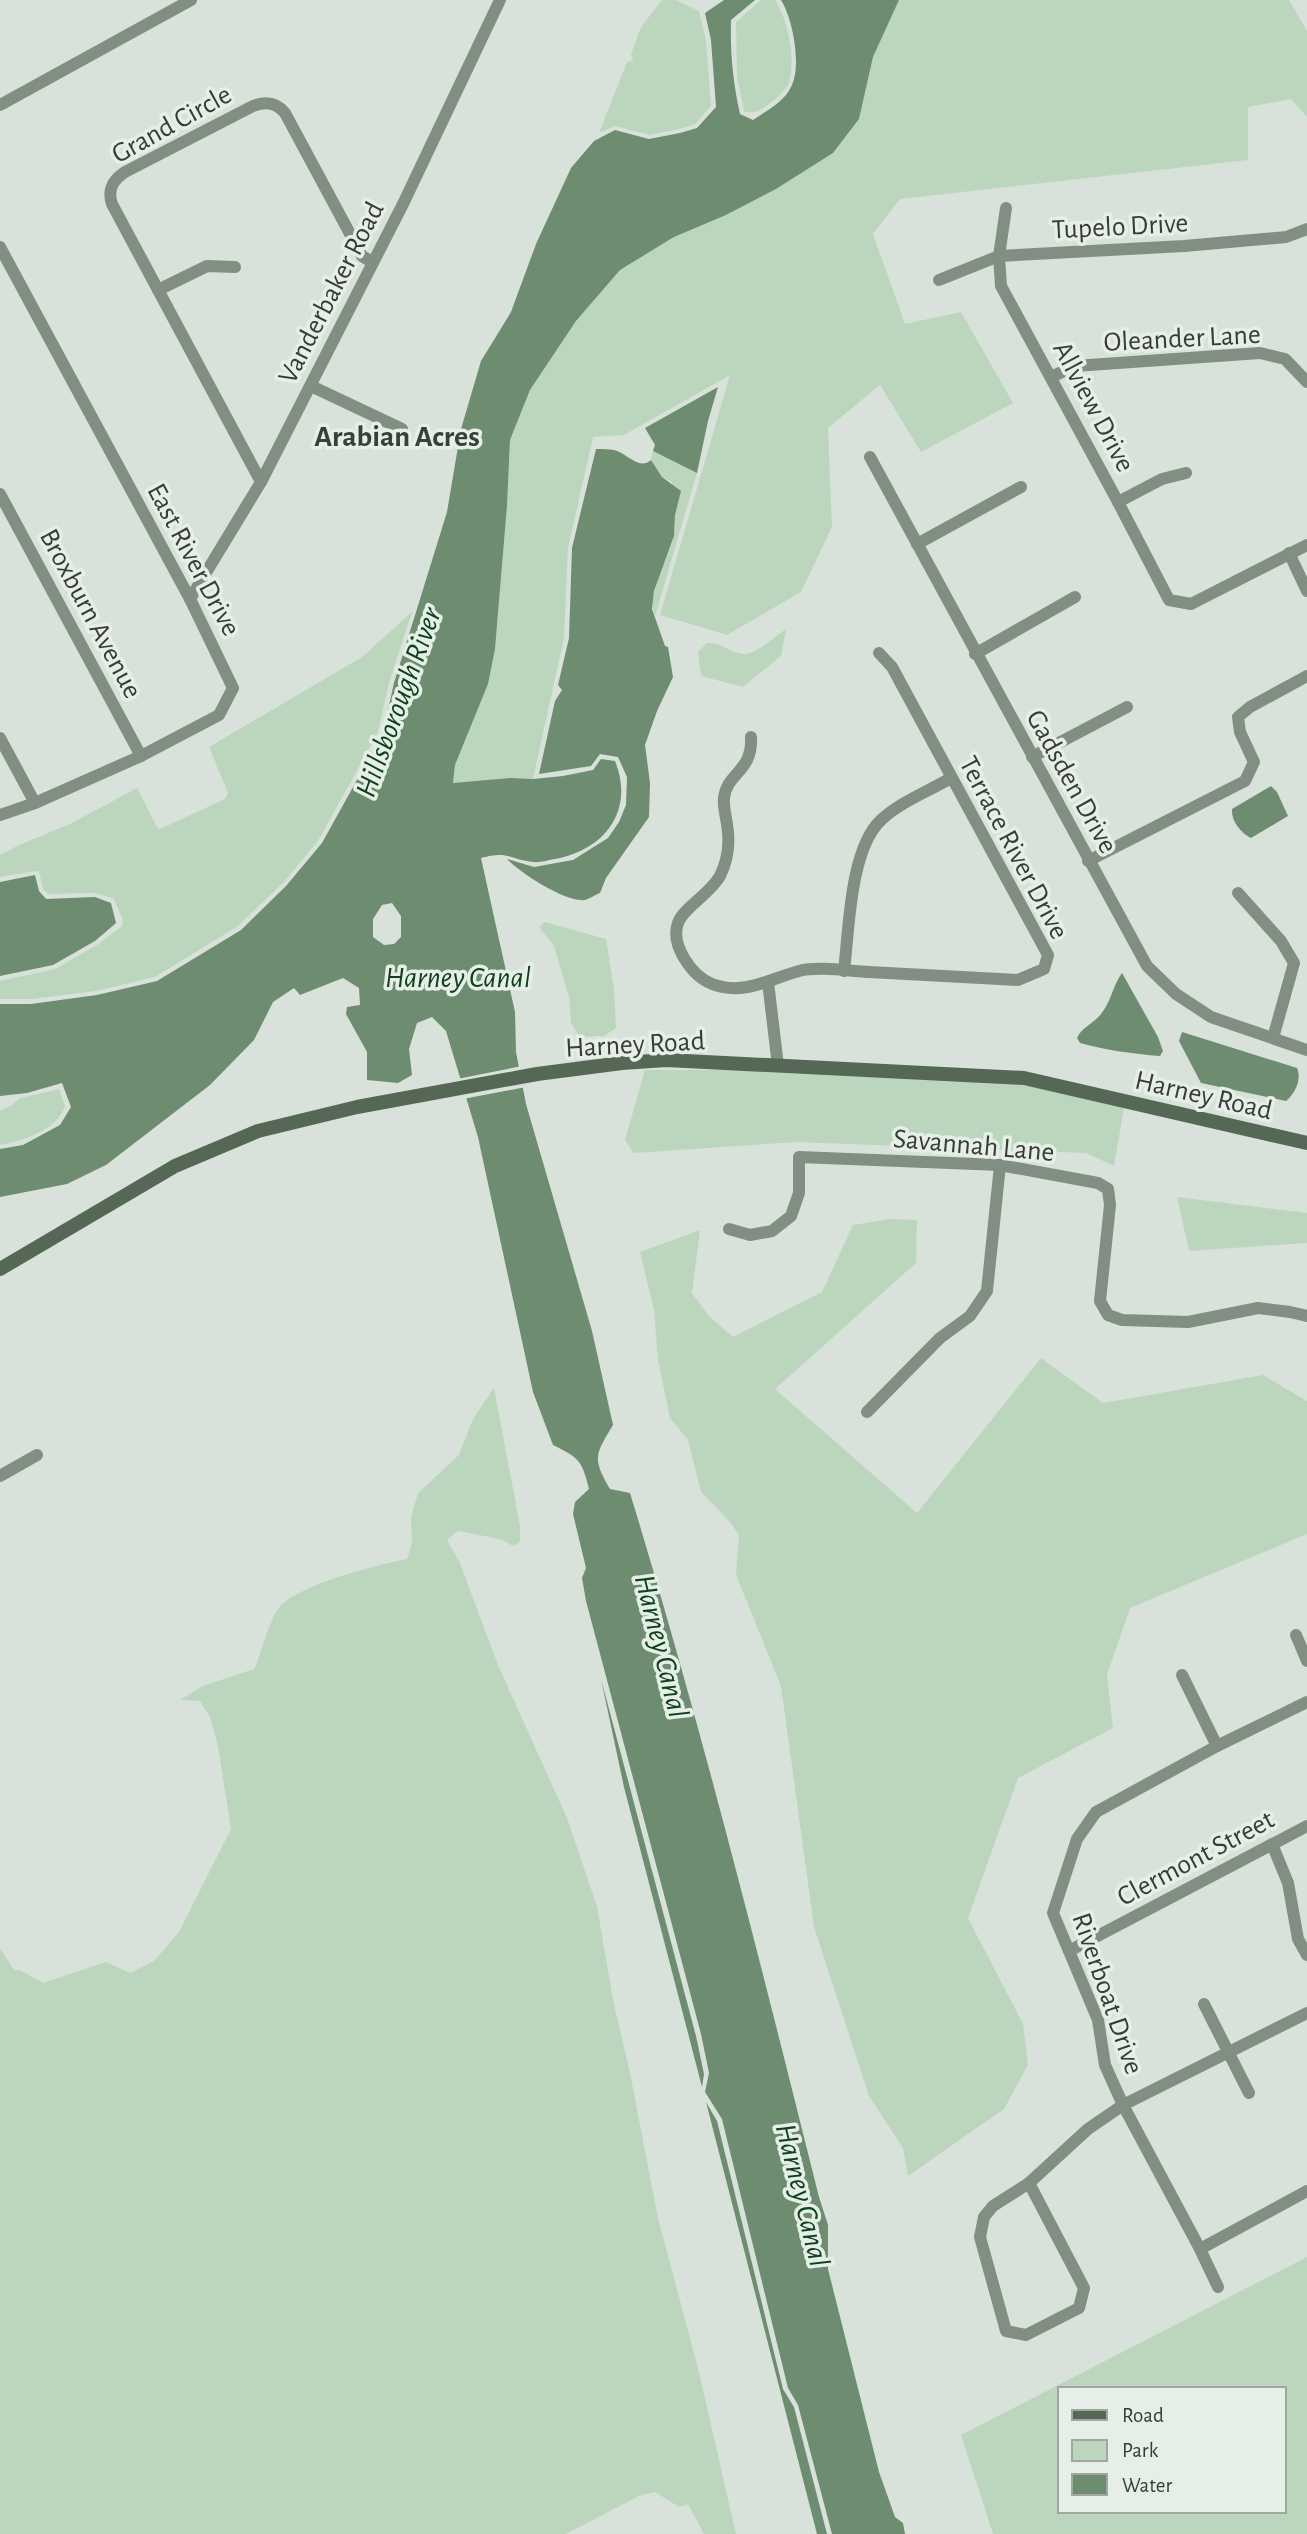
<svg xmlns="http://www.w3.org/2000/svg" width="1307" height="2534" viewBox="0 0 1307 2534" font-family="'Alegreya Sans',sans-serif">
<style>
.green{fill:#bcd6be;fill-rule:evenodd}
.water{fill:#6d8c70;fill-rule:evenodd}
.pier{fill:#d9e2da}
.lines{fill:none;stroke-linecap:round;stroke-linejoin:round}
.street{stroke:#818f82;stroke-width:12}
.secondary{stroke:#556856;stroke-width:14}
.labels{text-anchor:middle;stroke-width:7;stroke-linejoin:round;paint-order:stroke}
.street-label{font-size:28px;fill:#383b38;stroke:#e6efe7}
.neighbourhood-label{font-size:30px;font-weight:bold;fill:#39403a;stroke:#e6efe7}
.water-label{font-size:30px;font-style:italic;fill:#0f411a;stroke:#e6efe7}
</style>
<rect width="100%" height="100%" fill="#d9e2da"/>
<g class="green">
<polygon points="662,0 676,0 699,11 706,41 711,106 695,124 679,129 650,135 615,126 599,133 627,62 633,60 631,54 641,27"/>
<path d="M 761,0 L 775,0 C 788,19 797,62 788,85 C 784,92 775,100 769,104 C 761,110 754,115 744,111 L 737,77 L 736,22 Z"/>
<polygon points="899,0 1289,0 1307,31 1307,117 1291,99 1248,107 1248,160 900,199 873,234 905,324 961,312 1013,403 921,452 880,385 828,428 832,527 801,592 727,635 660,615 730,375 624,435 593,437 568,548 564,638 533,779 509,778 453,784 455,765 488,684 495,649 507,506 510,440 530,390 576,321 620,270 674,237 726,215 776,189 833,153 859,119 873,57"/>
<path d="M 653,451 L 697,473 L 655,616 C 645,592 672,557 674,532 C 676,515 673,499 672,482 L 662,477 L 651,460 Z"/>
<polygon points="412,612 389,683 378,732 348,787 318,841 283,883 238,926 155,977 96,991 32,999 0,999 0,981 55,969 97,945 122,926 123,920 113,898 95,893 48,894 43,889 39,872 36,871 0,877 0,855 19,845 70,824 137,788 157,827 160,829 225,799 228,793 209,747 362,657"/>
<path d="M 786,629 L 781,656 L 743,687 L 701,676 L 698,652 L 707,643 C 721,642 731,653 744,654 C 756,655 775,636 786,629 Z"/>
<polygon points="545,922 606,939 614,989 616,1028 604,1036 580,1037 571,1023 569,997 554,946 539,927"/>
<polygon points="645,1070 794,1070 1002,1079 1125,1102 1114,1166 1086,1153 796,1142 634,1153 625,1140"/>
<path d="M 59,1089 L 65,1106 C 56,1131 24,1140 0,1145 L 0,1111 L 12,1105 L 20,1098 Z"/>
<polygon points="1177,1197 1307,1213 1307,1243 1189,1251"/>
<polygon points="890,1219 917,1220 916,1263 775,1389 917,1513 1041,1358 1103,1403 1263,1375 1307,1401 1307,1534 1130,1608 1107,1675 1113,1728 1018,1778 968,1918 1023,2024 1028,2065 1004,2109 908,2176 903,2148 869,2096 814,1927 781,1686 736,1575 739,1535 730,1522 701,1492 688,1440 670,1418 658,1360 654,1310 640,1252 700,1230 692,1293 709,1316 733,1337 822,1292 853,1225"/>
<path d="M 494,1388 L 520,1526 L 520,1542 L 513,1546 L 500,1539 L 458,1531 L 447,1540 L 460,1563 L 498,1665 L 567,1818 L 597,1906 L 613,2000 L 630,2073 L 658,2218 L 698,2368 L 736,2534 L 704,2534 L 688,2504 L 679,2507 L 655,2492 L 639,2496 L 566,2534 L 0,2534 L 0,1948 L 14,1970 L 20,1970 L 43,1983 L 106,1962 L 130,1973 L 154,1961 L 179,1932 L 231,1829 L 218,1746 L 210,1717 L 200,1701 L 180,1700 L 203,1686 L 254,1669 C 263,1650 266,1628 278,1609 C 293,1586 379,1564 407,1559 L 412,1543 L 411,1517 L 418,1493 L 459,1455 L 473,1419 Z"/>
<path d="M 1307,2257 L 1307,2534 L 993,2534 L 961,2435 ZM 1060,2389 L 1284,2389 L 1284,2511 L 1060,2511 Z"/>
</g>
<g class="water">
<path d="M 724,0 L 755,0 L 731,20 C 730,53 733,82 740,114 L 753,120 C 766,111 784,102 791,87 C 802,67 793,19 781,0 L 899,0 L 873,57 L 859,119 L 833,153 L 776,189 L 726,215 L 674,237 L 620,270 L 576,321 L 530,390 L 510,440 L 507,506 L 495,649 L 488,684 L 455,765 L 453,783 L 510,778 L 533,779 L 563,776 L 593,770 L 601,759 L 615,761 C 635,810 605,850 555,859 C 548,860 540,863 534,862 C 509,860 510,850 481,858 L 515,1012 L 516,1052 L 526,1104 L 592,1331 L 613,1425 C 595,1455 592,1458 610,1489 L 630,1493 C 701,1725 760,1961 819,2197 L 828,2225 L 828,2269 L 879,2472 L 895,2517 L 903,2523 L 905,2534 L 832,2534 L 798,2405 L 788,2388 L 722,2119 L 705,2092 L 709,2073 L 701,2034 L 586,1601 L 582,1578 L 586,1568 L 573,1514 L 575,1502 L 589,1489 C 582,1460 579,1458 553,1445 L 533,1392 L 478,1137 L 446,1031 L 432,1017 L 417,1023 L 409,1049 L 412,1075 L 398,1083 L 367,1080 L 367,1052 L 346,1014 L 347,1007 L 360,1005 L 359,988 L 343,978 L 300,995 L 294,988 L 273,1002 L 254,1040 L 210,1085 L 106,1165 L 67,1184 L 0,1197 L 0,1149 L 23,1145 L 60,1125 L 71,1107 L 62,1083 L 27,1093 L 0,1096 L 0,1004 L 31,1004 L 97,995 L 157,981 L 241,930 L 286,886 L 322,843 L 383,733 L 394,683 L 447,512 L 461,429 L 481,361 L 511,312 L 536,244 L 571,168 L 594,141 L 615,130 L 649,139 L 680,133 L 697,128 L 716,107 L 711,40 L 705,13 ZM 392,903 L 401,916 L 401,937 L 394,944 L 384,945 L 373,937 L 373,919 L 382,905 Z"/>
<polygon points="718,387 708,421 697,473 653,451 655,445 645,428"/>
<path d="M 596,449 C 602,449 609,449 614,450 C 627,453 639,471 651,460 L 662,477 L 681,491 L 675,515 L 674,536 L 654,591 L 652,609 L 665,646 L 668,647 L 673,677 L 657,711 L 645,745 L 650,783 L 649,817 L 606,878 L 600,893 C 595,895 589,899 585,900 C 566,903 519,872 507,859 L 534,867 L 573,860 L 608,838 L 619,822 L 626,805 L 627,777 L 618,757 L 600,754 L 591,766 L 539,774 L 555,701 L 562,690 L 558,685 L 569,638 L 572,548 Z"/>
<path d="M 1271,786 L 1277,792 L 1288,816 L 1251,838 C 1241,833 1231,821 1232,809 Z"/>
<polygon points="35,875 39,891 46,899 95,897 111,903 116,923 95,941 53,965 0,976 0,882"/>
<path d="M 1122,973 L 1158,1037 L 1163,1051 L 1160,1056 C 1133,1054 1106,1050 1080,1043 L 1077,1038 C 1081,1028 1094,1023 1101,1014 C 1111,1002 1113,985 1122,973 Z"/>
<path d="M 1182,1032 L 1297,1068 C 1302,1080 1295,1093 1286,1101 L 1201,1083 L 1179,1041 Z"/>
<polygon points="601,1679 696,2036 704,2074 702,2087 624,1787"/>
<polygon points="706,2102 717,2121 783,2389 794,2407 827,2534 817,2534"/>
</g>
<polygon class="pier" points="522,1066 526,1087 463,1099 457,1079"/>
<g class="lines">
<g class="street">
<polyline points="0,105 191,0"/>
<polyline points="1006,208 999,256 1001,286 1118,502 1169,600 1191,604 1307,545"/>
<polyline points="0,247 190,599 233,688 219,715 141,756 35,803 0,815"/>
<polyline points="939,280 999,256 1184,246 1286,237 1307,229"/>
<polyline points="158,290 207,266 235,267"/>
<polyline points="1051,377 1075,366 1260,353 1285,359 1307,382"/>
<polyline points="311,386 402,429"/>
<polyline points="870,457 1147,966 1176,994 1211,1017 1307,1050"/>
<path d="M 261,482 L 112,204 C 107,189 113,180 125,172 L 253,106 C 266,101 276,102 285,113 L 362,256 L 372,262"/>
<polyline points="0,494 141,756"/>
<polyline points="1118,502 1162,479 1186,473"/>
<polyline points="917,544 1021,487"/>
<polyline points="1289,553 1307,591"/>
<polyline points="190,599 261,482 403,204 500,0"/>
<polyline points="975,654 1075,597"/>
<path d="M 751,737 C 753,772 727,772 724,798 C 723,807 726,816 727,824 C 730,842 728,860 720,876 C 709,895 683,908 678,923 C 670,945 692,976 712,984 C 744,996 769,979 799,971 C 818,966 849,971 869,972 C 918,975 968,977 1018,980 L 1044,969 L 1048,955 L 892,667 L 879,653"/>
<polyline points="0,738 35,803"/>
<polyline points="1032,757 1127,707"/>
<polyline points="1088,861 1245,781 1254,762 1240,732 1238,717 1250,707 1307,676"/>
<polyline points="1238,893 1281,941 1294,963 1273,1038"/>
<path d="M 844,971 C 849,929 850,849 881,820 C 900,802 929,791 951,778"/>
<polyline points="768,982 778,1066"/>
<polyline points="729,1229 750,1235 772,1231 791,1216 799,1193 799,1157 1000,1165 1098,1183 1108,1189 1110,1205 1100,1301 1108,1315 1122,1320 1188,1322 1258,1308 1290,1312 1307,1316"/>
<polyline points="867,1412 940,1338 970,1316 987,1291 1000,1165"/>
<polyline points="0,1476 37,1455"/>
<polyline points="1296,1635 1307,1661"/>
<polyline points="1182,1675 1217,1746"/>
<polyline points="1272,1844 1288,1883 1298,1939 1307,1955"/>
<polyline points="1069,1951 1307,1826"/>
<polyline points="1204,2004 1249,2093"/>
<polygon points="1029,2183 1084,2288 1079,2308 1026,2335 1006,2331 980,2237 984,2217 993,2206"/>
<polyline points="1029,2183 1088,2129 1123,2105 1307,2013"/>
<polyline points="1200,2249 1307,2191"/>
<polyline points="1218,2287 1200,2249 1123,2105 1105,2065 1098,2020 1053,1913 1077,1839 1096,1812 1217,1746 1307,1702"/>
</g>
<polyline class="secondary" points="0,1269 175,1166 258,1131 357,1107 537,1074 622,1063 666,1060 1024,1078 1307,1143"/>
</g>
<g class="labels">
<g class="street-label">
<text transform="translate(171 123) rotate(-29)" y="10">Grand Circle</text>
<text transform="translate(1120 225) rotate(-3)" y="10">Tupelo Drive</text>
<text transform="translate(330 292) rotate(-63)" y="10">Vanderbaker Road</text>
<text transform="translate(1182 337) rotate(-3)" y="10">Oleander Lane</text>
<text transform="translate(1095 406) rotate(62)" y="10">Allview Drive</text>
<text transform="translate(195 559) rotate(62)" y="10">East River Drive</text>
<text transform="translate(92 613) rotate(62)" y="10">Broxburn Avenue</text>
<text transform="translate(1073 781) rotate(61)" y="10">Gadsden Drive</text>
<text transform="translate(1015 847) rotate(62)" y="10">Terrace River Drive</text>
<text transform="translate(635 1043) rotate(-3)" y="10">Harney Road</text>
<text transform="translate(1204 1094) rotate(13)" y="10">Harney Road</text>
<text transform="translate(974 1144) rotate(5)" y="10">Savannah Lane</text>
<text transform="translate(1195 1857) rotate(-28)" y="10">Clermont Street</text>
<text transform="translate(1109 1993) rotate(71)" y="10">Riverboat Drive</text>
</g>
<g class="neighbourhood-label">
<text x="397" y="446">Arabian Acres</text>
</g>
<g class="water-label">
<text transform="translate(398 702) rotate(-70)" y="10">Hillsborough River</text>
<text x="458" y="987">Harney Canal</text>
<text transform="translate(662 1646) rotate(76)" y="10">Harney Canal</text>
<text transform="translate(803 2195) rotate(76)" y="10">Harney Canal</text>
</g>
</g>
<rect x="1058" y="2387" width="228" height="126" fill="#e6efe7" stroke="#a0a7a1" stroke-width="2"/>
<rect x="1072" y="2410" width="35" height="10" fill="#556856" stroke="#a0a7a1" stroke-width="2"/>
<text x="1122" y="2422" font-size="21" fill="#383b38">Road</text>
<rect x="1072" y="2440" width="35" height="21" fill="#bcd6be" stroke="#a0a7a1" stroke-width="2"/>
<text x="1122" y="2457" font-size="21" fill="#383b38">Park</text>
<rect x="1072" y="2474" width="35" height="21" fill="#6d8c70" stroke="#a0a7a1" stroke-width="2"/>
<text x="1122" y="2492" font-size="21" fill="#383b38">Water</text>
</svg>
